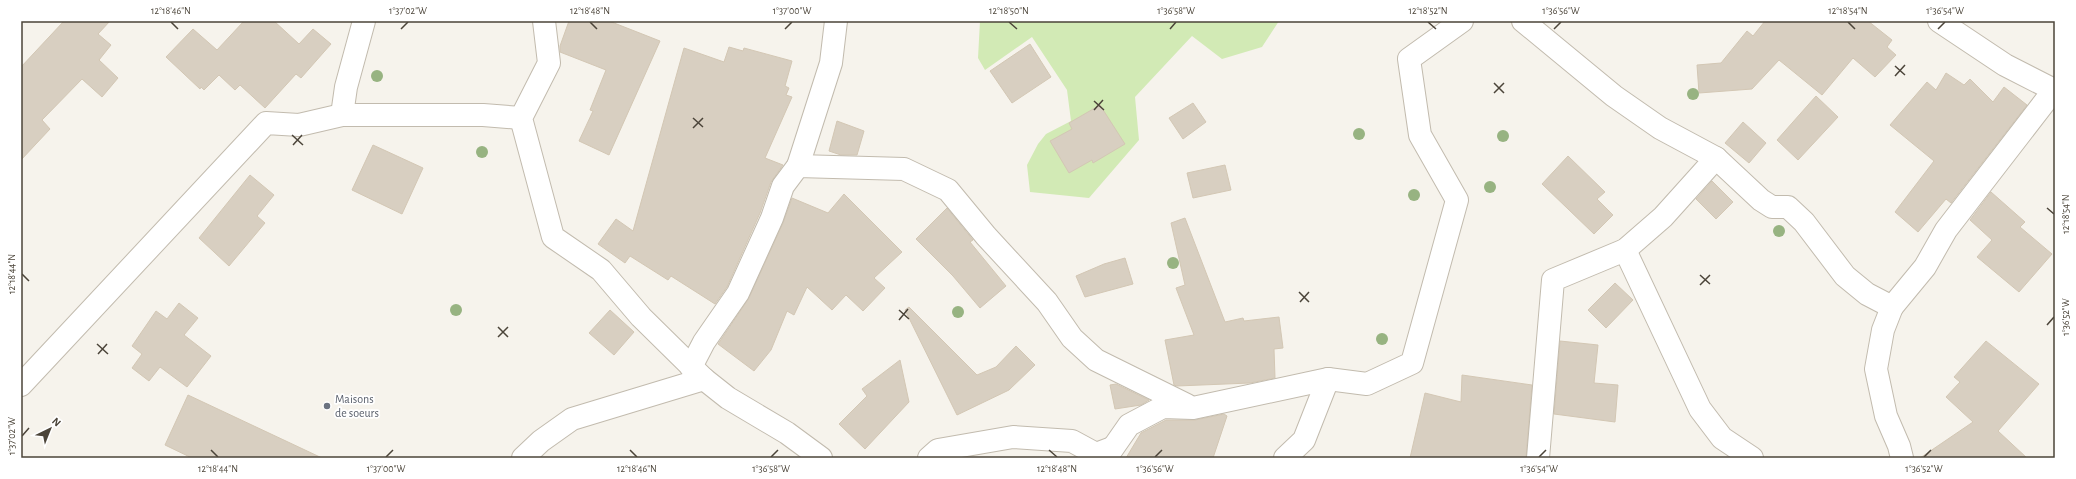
<svg xmlns="http://www.w3.org/2000/svg" width="2076" height="479" viewBox="0 0 2076 479" font-family="'Alegreya Sans',sans-serif">
<style>
.green{fill:#d2eab5}
.building{fill:#d8cfc1;stroke:#d3c7b4}
.lines{fill:none;stroke-linecap:round;stroke-linejoin:round}
.street-casing{stroke:#c2bbae;stroke-width:24}
.street{stroke:#fff;stroke-width:22}
.tree{fill:#97b381}
.ticks{fill:none;stroke:#4b4439;stroke-width:1.5}
.worship-dot{fill:#6b7280;stroke:#fff;stroke-width:1.5}
.labels{text-anchor:middle;stroke-width:3.5;stroke-linejoin:round;paint-order:stroke}
.worship-label{font-size:12px;fill:#5b616d;stroke:#fff;text-anchor:start}
.neatline{fill:none;stroke:#4b4439;stroke-width:1.5}
.ticks-label{font-size:10px;text-anchor:middle;fill:#4b4439}
</style>
<rect width="100%" height="100%" fill="#f6f3ec"/>
<polygon class="green" points="980,21 1279,21 1262,47 1222,59 1192,36 1135,97 1139,140 1089,198 1030,192 1027,165 1038,144 1046,134 1071,121 1067,90 1032,37 985,70 978,58"/>
<g class="building">
<polygon points="64,21 110,21 98,34 111,45 99,60 118,78 102,97 82,79 42,120 50,129 21,160 21,67"/>
<polygon points="244,21 274,21 299,44 313,29 331,44 301,78 296,74 265,108 240,85 235,90 219,75 204,90 201,87 200,89 166,57 193,29 217,50"/>
<polygon points="569,21 609,21 660,41 609,155 579,141 593,111 590,110 606,70 560,52 560,46"/>
<polygon points="1765,21 1868,21 1892,40 1887,47 1896,55 1875,77 1853,58 1822,95 1779,60 1752,89 1699,93 1697,65 1721,63 1747,31 1753,36"/>
<polygon points="1030,44 1051,77 1012,103 990,71"/>
<polygon points="729,47 743,51 744,48 792,61 785,86 789,88 786,95 792,97 765,158 783,165 771,182 760,213 727,287 715,304 671,276 668,280 630,256 625,263 598,244 616,219 633,231 684,48 724,62"/>
<polygon points="1946,73 1964,85 1970,79 1993,102 2004,87 2027,105 1951,203 1946,199 1918,232 1895,212 1934,161 1890,125 1927,82 1936,90"/>
<polygon points="1816,96 1838,117 1798,160 1777,140"/>
<polygon points="1193,103 1206,122 1183,139 1169,118"/>
<polygon points="1100,105 1125,144 1093,163 1092,160 1069,173 1050,141 1072,129 1069,123"/>
<polygon points="837,121 864,131 857,155 841,155 829,151"/>
<polygon points="1743,122 1766,143 1749,163 1725,143"/>
<polygon points="373,145 423,168 402,214 352,190"/>
<polygon points="1568,156 1605,192 1597,199 1613,215 1594,234 1542,184"/>
<polygon points="1225,165 1231,190 1193,198 1187,173"/>
<polygon points="250,175 274,195 257,216 265,223 229,266 199,238"/>
<polygon points="1712,181 1733,202 1716,219 1696,199"/>
<polygon points="1991,192 2025,222 2020,227 2052,254 2019,292 1977,257 1992,240 1970,220"/>
<polygon points="844,194 902,252 874,278 885,288 863,311 846,295 832,310 807,287 794,315 787,311 771,350 754,371 718,344 749,298 783,223 792,198 828,213"/>
<polygon points="947,208 973,240 970,242 1006,286 980,308 953,276 916,239"/>
<polygon points="1185,218 1225,322 1243,318 1244,321 1279,317 1283,348 1274,349 1275,378 1250,383 1177,386 1174,385 1165,340 1194,335 1176,288 1185,285 1171,223"/>
<polygon points="1125,258 1133,284 1085,297 1076,276 1104,264"/>
<polygon points="1615,283 1633,300 1606,328 1588,310"/>
<polygon points="179,303 198,318 184,335 211,356 187,387 160,367 149,381 132,368 142,354 132,346 156,311 167,319"/>
<polygon points="909,307 977,375 996,367 1016,346 1035,365 1009,390 957,415 905,310"/>
<polygon points="610,310 634,332 614,355 589,333"/>
<polygon points="1560,341 1598,345 1594,383 1618,385 1615,422 1554,414"/>
<polygon points="1986,341 2039,384 1998,431 2027,458 1920,458 1973,422 1946,397 1960,382 1954,377"/>
<polygon points="900,360 909,402 865,449 839,424 867,396 862,389"/>
<polygon points="1462,375 1532,385 1526,458 1410,458 1425,393 1461,402"/>
<polygon points="1116,384 1149,400 1141,405 1115,409 1110,385"/>
<polygon points="188,395 322,458 192,458 165,445"/>
<polygon points="1224,414 1227,416 1213,458 1126,458 1141,433 1166,420 1195,420"/>
</g>
<g class="lines">
<g class="street-casing">
<g id="street">
<polyline points="544,21 549,63 521,118 553,237 601,270 641,317 704,379 728,398 787,433 821,458"/>
<polyline points="1523,21 1614,96 1660,128 1716,158 1761,200 1772,207 1788,207 1804,222 1845,276 1867,294 1892,307 1883,330 1876,369 1886,416 1899,446 1902,458"/>
<polyline points="1939,21 2005,65 2054,90"/>
<polyline points="342,115 346,87 364,21"/>
<polyline points="798,166 831,63 836,21"/>
<polyline points="1625,250 1700,409 1722,438 1752,458"/>
<polyline points="1892,307 1925,267 1946,230 2054,90 2055,92"/>
<polyline points="691,367 704,342 738,293 772,218 783,186 798,166 904,169 948,190 986,236 1047,302 1072,338 1096,360 1187,405"/>
<polyline points="21,385 266,123 299,125 342,115 483,115 521,118"/>
<polyline points="523,458 541,441 572,419 704,379"/>
<polyline points="929,458 938,450 1013,437 1072,441 1096,454 1112,448"/>
<polyline points="1106,458 1129,425 1163,407 1193,408 1328,379 1367,384 1412,363 1457,200 1420,135 1409,59 1462,21"/>
<polyline points="1285,458 1304,440 1328,379"/>
<polyline points="1538,458 1553,280 1625,250 1663,217 1716,158"/>
</g>
</g>
<use href="#street" class="street"/>
</g>
<g class="tree">
<circle cx="377" cy="76" r="6"/>
<circle cx="1693" cy="94" r="6"/>
<circle cx="1359" cy="134" r="6"/>
<circle cx="1503" cy="136" r="6"/>
<circle cx="482" cy="152" r="6"/>
<circle cx="1490" cy="187" r="6"/>
<circle cx="1414" cy="195" r="6"/>
<circle cx="1779" cy="231" r="6"/>
<circle cx="1173" cy="263" r="6"/>
<circle cx="456" cy="310" r="6"/>
<circle cx="958" cy="312" r="6"/>
<circle cx="1382" cy="339" r="6"/>
</g>
<path class="ticks" d="M 171,22 L 178,29M 590,22 L 597,29M 1009,22 L 1017,29M 1428,22 L 1436,29M 1848,22 L 1855,29M 401,29 L 408,22M 785,29 L 792,22M 1170,29 L 1176,22M 1554,29 L 1561,22M 1938,29 L 1945,22M 1895,66 L 1905,75M 1895,76 L 1905,65M 1494,83 L 1504,93M 1494,93 L 1504,83M 1094,101 L 1104,110M 1094,110 L 1103,100M 693,118 L 703,127M 693,128 L 703,118M 292,135 L 303,145M 293,145 L 302,135M 2047,208 L 2054,214M 22,274 L 29,281M 1700,275 L 1710,284M 1700,285 L 1710,275M 1299,292 L 1309,302M 1300,302 L 1309,292M 899,310 L 909,319M 899,320 L 908,309M 2047,325 L 2054,317M 498,327 L 508,337M 498,337 L 508,327M 97,344 L 108,354M 98,354 L 107,344M 22,436 L 29,428M 211,450 L 218,457M 630,450 L 637,457M 1049,450 L 1057,457M 386,457 L 393,450M 771,457 L 778,450M 1155,457 L 1162,450M 1539,457 L 1546,450M 1924,457 L 1931,450"/>
<circle class="worship-dot" cx="327" cy="406" r="4"/>
<g class="labels">
<g class="worship-label">
<text x="335" y="403">Maisons<tspan x="335" dy="14">de soeurs</tspan></text>
</g>
</g>
<rect width="2076" height="479" fill="none" stroke="#ffffff" stroke-width="44"/>
<g transform="translate(50 429) rotate(43)" stroke="#ffffff" stroke-width="3" paint-order="stroke">
<path d="M0-3L7 15L0 10L-7 15Z" fill="#4b4439"/>
<text y="-6" font-size="11" font-weight="bold" text-anchor="middle" fill="#4b4439">N</text>
</g>
<rect x="22" y="22" width="2032" height="435" class="neatline"/>
<g class="ticks-label">
<text x="171" y="14">12°18'46"N</text>
<text x="408" y="14">1°37'02"W</text>
<text x="590" y="14">12°18'48"N</text>
<text x="792" y="14">1°37'00"W</text>
<text x="1009" y="14">12°18'50"N</text>
<text x="1176" y="14">1°36'58"W</text>
<text x="1428" y="14">12°18'52"N</text>
<text x="1561" y="14">1°36'56"W</text>
<text x="1848" y="14">12°18'54"N</text>
<text x="1945" y="14">1°36'54"W</text>
<text transform="translate(2065 214) rotate(-90)" y="4">12°18'54"N</text>
<text transform="translate(11 274) rotate(-90)" y="4">12°18'44"N</text>
<text transform="translate(2065 317) rotate(-90)" y="4">1°36'52"W</text>
<text transform="translate(11 436) rotate(-90)" y="4">1°37'02"W</text>
<text x="218" y="472">12°18'44"N</text>
<text x="386" y="472">1°37'00"W</text>
<text x="637" y="472">12°18'46"N</text>
<text x="771" y="472">1°36'58"W</text>
<text x="1057" y="472">12°18'48"N</text>
<text x="1155" y="472">1°36'56"W</text>
<text x="1539" y="472">1°36'54"W</text>
<text x="1924" y="472">1°36'52"W</text>
</g>
</svg>
